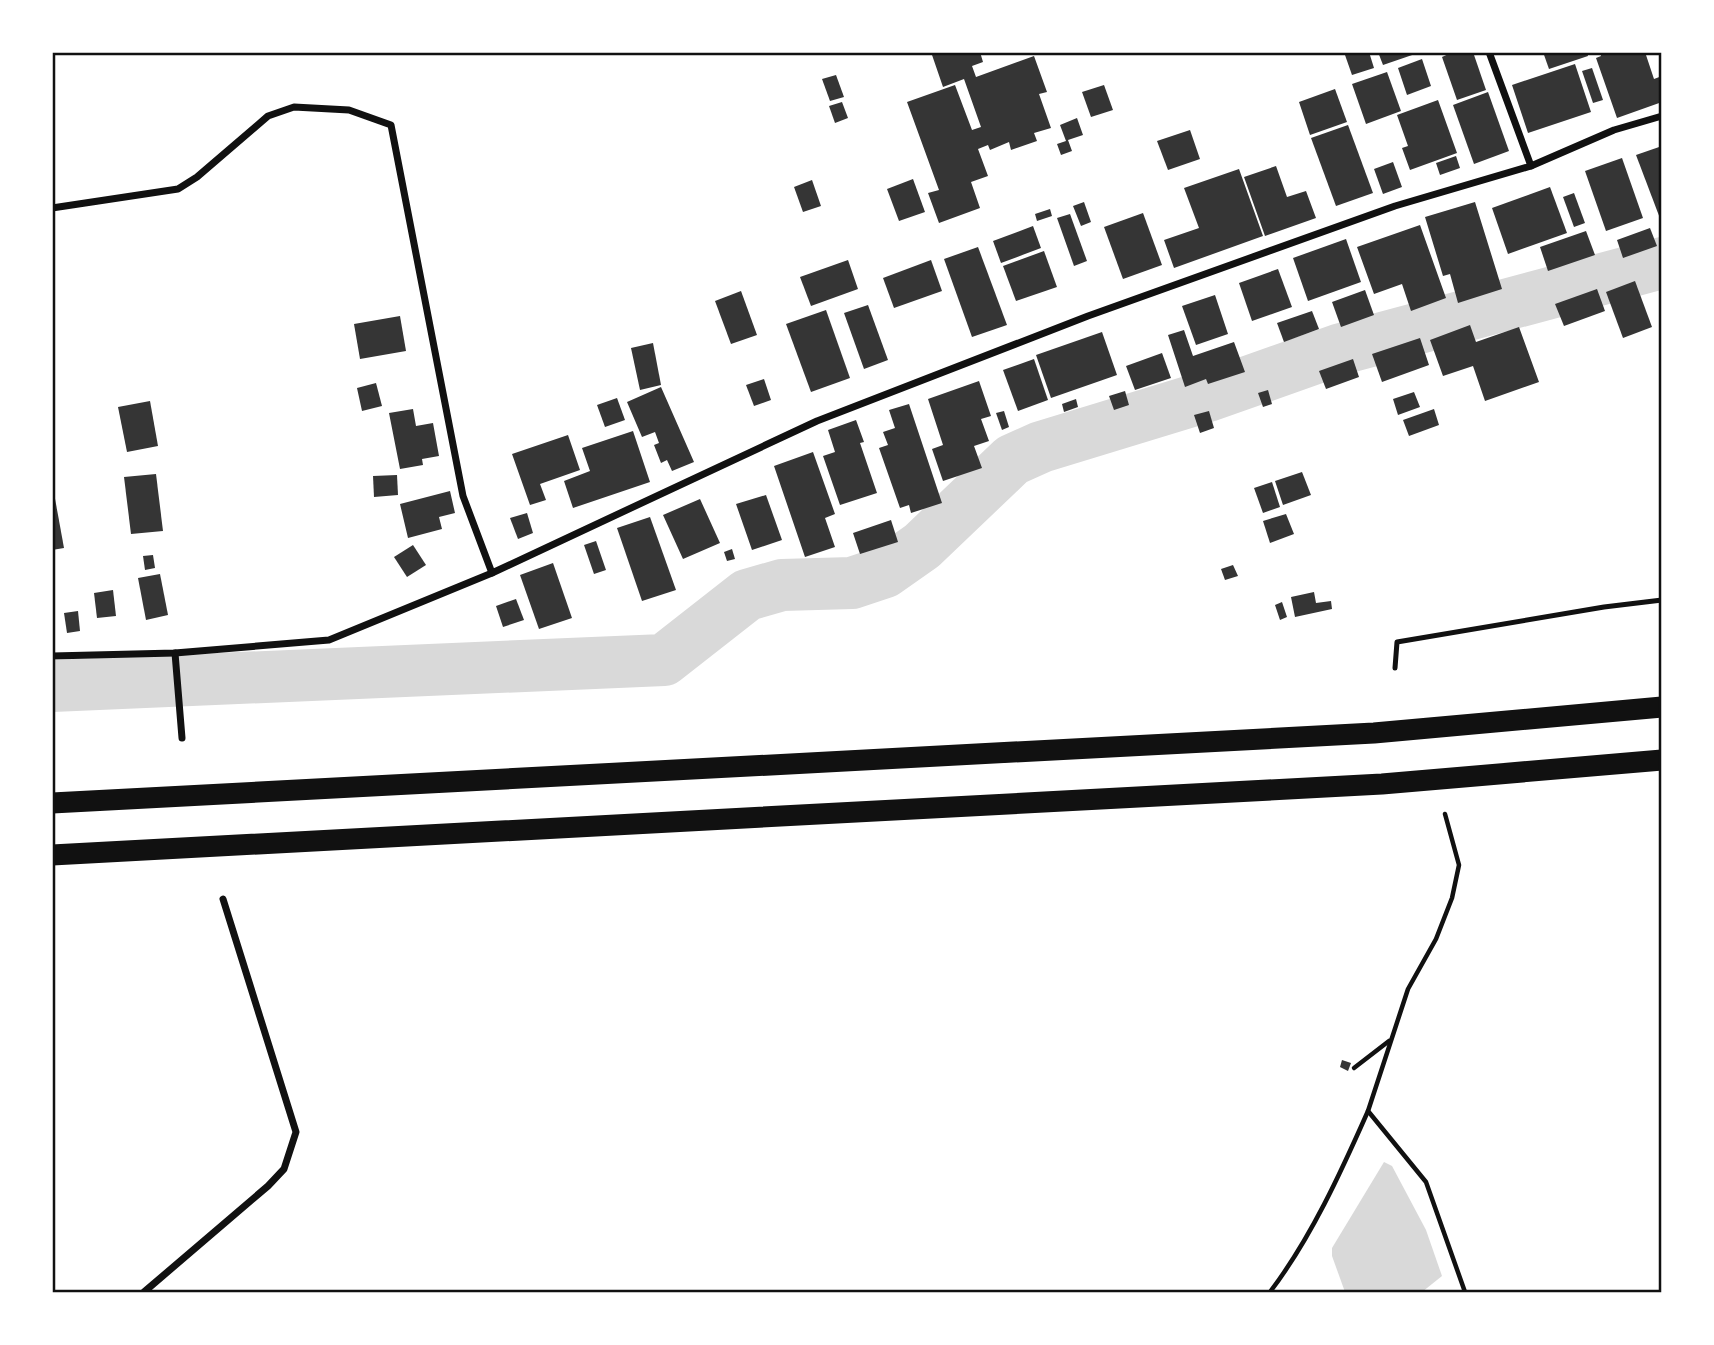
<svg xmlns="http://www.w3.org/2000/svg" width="1714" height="1345" viewBox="0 0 1714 1345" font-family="'IBM Plex Sans',sans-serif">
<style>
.water{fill:#d9d9d9}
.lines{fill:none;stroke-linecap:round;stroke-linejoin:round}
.river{stroke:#d9d9d9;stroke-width:52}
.building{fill:#353535}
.path{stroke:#111;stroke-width:4.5}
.service{stroke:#111;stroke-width:5}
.minor{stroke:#111;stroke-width:7}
.motorway{stroke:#111;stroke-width:21}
.neatline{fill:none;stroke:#111;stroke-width:2.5}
</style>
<rect width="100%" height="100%" fill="#fff"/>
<polygon class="water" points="1384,1162 1392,1166 1426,1230 1442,1276 1422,1292 1345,1292 1332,1256 1332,1248"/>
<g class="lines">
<polyline class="river" points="52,686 664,660 747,595 782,585 852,583 885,572 922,546 1012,460 1041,447 1208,396 1341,349 1662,263"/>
</g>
<g class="building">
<polygon points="931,52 980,52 983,62 972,66 976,77 1034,56 1047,92 1039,94 1051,128 1034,133 1037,141 1011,150 1009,142 990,150 988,145 978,149 988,176 971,182 980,208 939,223 928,193 939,190 907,102 955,85 972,130 981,127 964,79 943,87"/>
<polygon points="1353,52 1369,52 1374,68 1352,75 1345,55"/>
<polygon points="1378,52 1417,52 1418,53 1383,65"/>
<polygon points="1453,52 1473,52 1486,90 1457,100 1442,57"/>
<polygon points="1543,52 1587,52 1588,56 1549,69"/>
<polygon points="1600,52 1645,52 1654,79 1662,76 1662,102 1617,118 1596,58 1601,56"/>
<polygon points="1422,59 1431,86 1407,95 1398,68"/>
<polygon points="1575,64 1591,112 1528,133 1512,85"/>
<polygon points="1592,68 1603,100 1593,103 1582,71"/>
<polygon points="1387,72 1401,111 1366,124 1352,84"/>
<polygon points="836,75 844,97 830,101 822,79"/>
<polygon points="1104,85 1113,110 1091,117 1082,92"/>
<polygon points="1335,89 1347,122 1310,135 1299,102"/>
<polygon points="1488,92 1509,151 1474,164 1453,105"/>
<polygon points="1438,100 1457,153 1410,170 1402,148 1408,146 1397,115"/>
<polygon points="842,102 848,118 835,123 829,106"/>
<polygon points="1077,118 1083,135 1068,140 1072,151 1061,155 1057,144 1066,141 1060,125"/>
<polygon points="1348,125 1373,193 1336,206 1311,138"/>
<polygon points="1190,130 1200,159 1168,170 1157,141"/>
<polygon points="1662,146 1662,221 1661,221 1636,155"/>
<polygon points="1456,156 1460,168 1440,175 1436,163"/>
<polygon points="1622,158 1643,218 1606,231 1585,171"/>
<polygon points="1393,162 1402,187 1383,194 1374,169"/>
<polygon points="1276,166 1287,197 1306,191 1316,218 1265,236 1244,177"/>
<polygon points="1239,169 1263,236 1174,268 1164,240 1199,228 1184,188"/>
<polygon points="913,179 925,212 899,221 887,189"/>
<polygon points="812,180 821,206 803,212 794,187"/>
<polygon points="1550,187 1567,233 1508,254 1492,208"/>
<polygon points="1574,193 1585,223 1574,227 1563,197"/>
<polygon points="1084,202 1091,222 1081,226 1073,206"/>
<polygon points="1475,202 1502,289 1458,303 1450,274 1443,276 1425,217"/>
<polygon points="1050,209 1052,216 1037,221 1035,214"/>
<polygon points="1143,213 1162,265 1123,279 1104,227"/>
<polygon points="1070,214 1087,261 1074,266 1057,218"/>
<polygon points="1420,225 1446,298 1411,311 1402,284 1374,294 1357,247"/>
<polygon points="1033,226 1041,248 1001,263 993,241"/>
<polygon points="1650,228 1657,246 1623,258 1617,240"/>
<polygon points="1586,231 1595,255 1548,271 1540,247"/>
<polygon points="1346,239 1361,282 1308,301 1293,258"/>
<polygon points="978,247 1007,325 972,337 944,259"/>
<polygon points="1044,251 1057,287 1016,301 1003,266"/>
<polygon points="848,260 858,289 811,306 800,277"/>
<polygon points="931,260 942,291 894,308 883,278"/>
<polygon points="1278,269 1292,307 1252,321 1239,283"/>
<polygon points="1635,281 1652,327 1623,338 1606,292"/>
<polygon points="1597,289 1605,311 1564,326 1555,304"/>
<polygon points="1365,290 1374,315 1341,327 1332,302"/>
<polygon points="741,291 757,335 731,344 715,301"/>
<polygon points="1215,295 1228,334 1196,345 1182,306"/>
<polygon points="868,305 888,360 864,369 844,313"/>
<polygon points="826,310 850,378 811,392 786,324"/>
<polygon points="1312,311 1319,329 1284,342 1277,323"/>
<polygon points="400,316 406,351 360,359 354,324"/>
<polygon points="1470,325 1476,342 1519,327 1539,382 1485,401 1473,366 1443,376 1430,340"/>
<polygon points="1184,330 1193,356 1234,342 1245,372 1208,384 1206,379 1185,387 1168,335"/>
<polygon points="1102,332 1117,375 1051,398 1036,355"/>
<polygon points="1420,338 1429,365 1382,382 1372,354"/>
<polygon points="653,343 661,385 640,390 631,348"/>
<polygon points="1162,353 1171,378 1135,390 1126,366"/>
<polygon points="1034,359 1048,400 1018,411 1003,370"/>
<polygon points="1353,359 1359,377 1326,389 1319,371"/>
<polygon points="764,379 771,400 754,406 746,385"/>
<polygon points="979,381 991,416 981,419 989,441 974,446 982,468 943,481 932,449 943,445 928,399"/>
<polygon points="376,383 382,406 362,411 357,388"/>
<polygon points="661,387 694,462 672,471 667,460 661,463 654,445 659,443 655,432 642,437 627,402"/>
<polygon points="1268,390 1272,404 1263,407 1258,393"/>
<polygon points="1125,391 1129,405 1114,410 1109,396"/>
<polygon points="1414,392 1420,407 1398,415 1393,399"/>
<polygon points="617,398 625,420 605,427 597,405"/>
<polygon points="1076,399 1078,407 1064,412 1062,404"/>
<polygon points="150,401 158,446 127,452 118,407"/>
<polygon points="909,404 942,503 911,513 909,505 900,508 879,448 888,445 883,432 895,428 889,410"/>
<polygon points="413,409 416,426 433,423 439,456 422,459 423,465 400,469 389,413"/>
<polygon points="1434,409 1439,425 1409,436 1403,420"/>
<polygon points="1004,411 1009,427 1002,430 996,413"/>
<polygon points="1209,411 1214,428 1200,433 1194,415"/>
<polygon points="856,420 864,442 860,443 877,493 840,505 823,456 835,452 828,430"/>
<polygon points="633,431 650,482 573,508 564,481 590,471 582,448"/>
<polygon points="568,435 580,470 540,484 546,500 530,505 512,454"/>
<polygon points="813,452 835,514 825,518 835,547 805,557 774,466"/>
<polygon points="1302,472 1311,495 1283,505 1275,481"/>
<polygon points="156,474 163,531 131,534 124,477"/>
<polygon points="397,475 398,495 374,497 373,476"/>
<polygon points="1272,482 1280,507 1263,513 1254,488"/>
<polygon points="450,491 455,513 439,517 442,529 408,538 400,504"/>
<polygon points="54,493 64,548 52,550 52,494"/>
<polygon points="766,495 782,540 752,550 736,504"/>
<polygon points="700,499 720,543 683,559 663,515"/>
<polygon points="527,513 533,533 518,539 510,518"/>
<polygon points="1286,514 1294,534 1270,543 1263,521"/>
<polygon points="650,517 676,590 642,601 617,528"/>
<polygon points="891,520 898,542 860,554 853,533"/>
<polygon points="596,541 606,570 594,574 584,545"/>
<polygon points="413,545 426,565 407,577 394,557"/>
<polygon points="732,549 735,559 727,561 724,552"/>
<polygon points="153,555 155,568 145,570 143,556"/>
<polygon points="553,563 572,618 539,629 520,575"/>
<polygon points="1233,565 1238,576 1225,580 1221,569"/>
<polygon points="160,574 168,615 146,620 138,578"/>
<polygon points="113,590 116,616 97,618 94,593"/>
<polygon points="1314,592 1316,603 1331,601 1332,609 1295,617 1291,597"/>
<polygon points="516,599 524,620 503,627 496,606"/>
<polygon points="1282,602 1287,617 1280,620 1275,605"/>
<polygon points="78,611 80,631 67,633 64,613"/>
<polygon points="1342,1060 1351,1063 1348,1071 1340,1067"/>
</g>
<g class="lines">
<g class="path">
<polyline points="1445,814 1459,865 1452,898 1436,939 1408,989 1368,1111 1426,1182 1465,1292"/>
<polyline points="1354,1068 1389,1041"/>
<path d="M 1270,1292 C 1311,1238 1341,1172 1368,1111"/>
</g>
<polyline class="service" points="1395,668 1397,642 1604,607 1662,600"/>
<g class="minor">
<polyline points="1489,52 1531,166"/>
<polyline points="52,208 178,189 197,177 268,116 294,107 349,110 391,125 463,496 492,573"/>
<polyline points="175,653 182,738"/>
<polyline points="52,656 175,653 329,640 492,573 817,421 1088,316 1395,206 1531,166 1614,130 1662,116"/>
<polyline points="144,1292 268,1186 284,1169 296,1132 223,899"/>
</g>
<g class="motorway">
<polyline points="52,803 1374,733 1662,707"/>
<polyline points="52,855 1382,784 1662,760"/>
</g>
</g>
<rect width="1714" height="1345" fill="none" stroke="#ffffff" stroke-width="108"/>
<rect x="54" y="54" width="1606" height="1237" class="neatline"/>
</svg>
